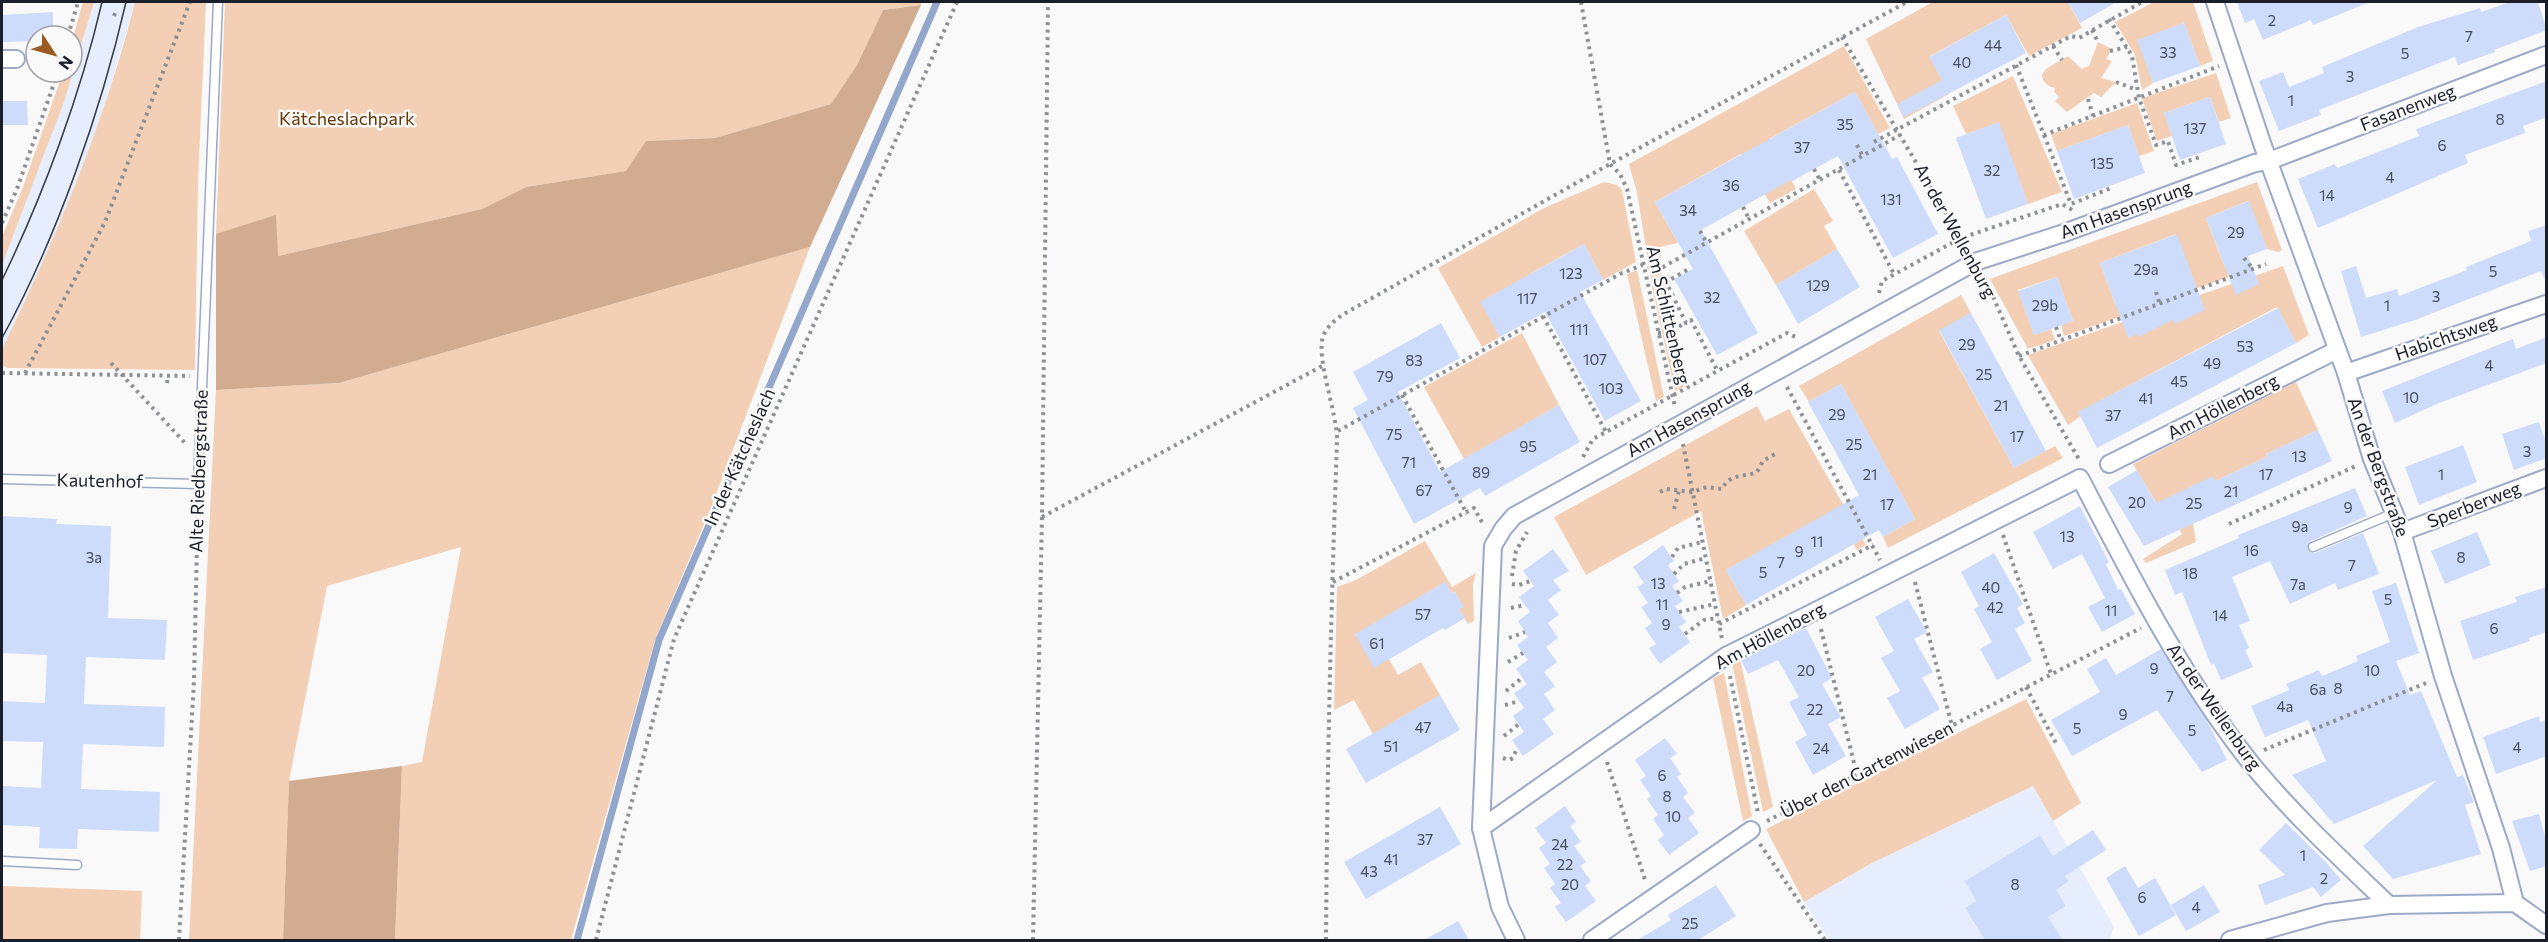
<svg xmlns="http://www.w3.org/2000/svg" width="2548" height="942" viewBox="0 0 2548 942" font-family="Commissioner,sans-serif">
<style>
.built{fill:#e6eefd}
.green{fill:#f2cfb5}
.forest{fill:#d2ac90}
.lines{fill:none;stroke-linecap:round;stroke-linejoin:round}
.stream{stroke:#93a6cc;stroke-width:7}
.building{fill:#cddcfa}
.service-casing{stroke:#9caac7;stroke-width:11}
.minor-casing{stroke:#9caac7;stroke-width:20}
.path{stroke:#8d9095;stroke-width:4;stroke-dasharray:3 4.5;stroke-linecap:butt}
.service{stroke:#fff;stroke-width:8}
.minor{stroke:#fff;stroke-width:16}
.tram{stroke:#373c45;stroke-width:1.5}
.labels{text-anchor:middle;stroke-width:5;stroke-linejoin:round;paint-order:stroke}
.number-label{font-size:15px;fill:#464e5d}
.street-label{font-size:18px;fill:#191e29;stroke:#f9f9f9}
.park-label{font-size:18px;fill:#653502;stroke:#f9f9f9}
</style>
<rect width="100%" height="100%" fill="#f9f9f9"/>
<g class="built">
<polygon points="94,2 135,2 102,114 73,191 42,264 2,349 2,265 64,102"/>
<polygon points="2033,786 2114,927 2109,940 2059,940 2061,938 2048,917 2066,906 2056,890 2069,881 2040,835 1965,881 1976,901 1965,908 1985,940 1829,940 1804,902 1870,864"/>
</g>
<g class="green">
<polygon points="83,2 94,2 64,102 2,265 2,237 23,187 63,72 72,72 72,41"/>
<path d="M 135,2 L 206,2 L 198,182 L 195,370 L 7,368 L 2,365 L 2,349 C 56,238 105,122 135,2 Z"/>
<polygon points="225,2 922,2 921,5 883,10 857,65 831,104 715,138 646,141 627,171 526,187 482,209 278,256 216,234"/>
<polygon points="1933,2 2068,2 2082,28 2029,56 2006,15 1930,56 1949,94 1904,119 1866,39"/>
<polygon points="2154,2 2193,2 2213,61 2200,66 2184,23 2138,40 2153,83 2142,90 2135,55 2115,22"/>
<path d="M 2098,42 L 2112,49 L 2106,59 L 2112,61 L 2101,78 L 2116,82 L 2101,97 L 2094,93 L 2067,112 L 2055,101 L 2059,97 L 2054,92 L 2055,88 C 2047,86 2043,83 2042,75 L 2046,69 L 2068,56 L 2082,69 L 2089,66 Z"/>
<polygon points="1844,46 1890,128 1878,134 1855,92 1769,139 1796,189 1770,203 1741,154 1655,202 1678,243 1660,247 1663,282 1684,387 1675,391 1652,286 1637,192 1629,164"/>
<polygon points="2216,73 2231,118 2219,122 2210,97 2164,113 2172,136 2157,141 2142,98"/>
<polygon points="2013,76 2062,192 2028,204 1998,123 1966,134 1953,106"/>
<polygon points="2137,103 2154,151 2139,156 2128,125 2057,151 2051,134"/>
<polygon points="1604,182 1617,185 1622,190 1636,262 1603,280 1584,244 1569,252 1481,302 1500,337 1482,347 1438,268 1544,208"/>
<polygon points="2257,182 2282,250 2279,252 2267,249 2248,201 2206,218 2224,265 2243,272 2164,300 2176,234 2100,263 2116,306 2154,305 2064,336 2061,325 2073,321 2057,277 2018,290 2034,335 2051,329 2055,340 2028,349 1990,279"/>
<polygon points="1814,189 1833,221 1824,226 1837,249 1776,285 1744,231"/>
<polygon points="810,247 710,510 655,640 571,940 395,940 402,766 422,762 461,547 327,586 289,781 283,940 189,940 216,390 339,383"/>
<polygon points="2283,266 2309,335 2296,343 2277,307 2079,412 2081,416 2068,425 2028,355"/>
<polygon points="1637,270 1664,397 1656,401 1627,274"/>
<polygon points="1961,295 1971,313 1939,331 2014,468 2055,446 2063,458 1888,548 1883,537 1915,519 1849,399 1841,384 1809,402 1799,386"/>
<polygon points="1522,333 1559,405 1464,459 1424,387"/>
<polygon points="2296,382 2318,430 2266,454 2267,457 2215,481 2193,524 2196,542 2146,563 2143,559 2182,534 2171,516 2166,519 2133,464"/>
<polygon points="1757,406 1765,421 1789,409 1866,545 1857,550 1834,510 1726,570 1746,605 1723,619 1701,511 1586,575 1554,517"/>
<polygon points="1425,541 1452,587 1476,573 1473,584 1474,621 1468,624 1459,609 1463,607 1455,592 1452,593 1445,582 1355,635 1389,659 1398,675 1421,662 1440,695 1373,734 1354,700 1334,710 1337,587 1356,580"/>
<polygon points="1740,659 1773,807 1763,812 1732,663"/>
<polygon points="1724,673 1752,816 1743,821 1713,678"/>
<polygon points="2026,699 2081,803 2053,821 2033,786 1870,864 1804,902 1766,829"/>
<polygon points="2,886 142,891 140,940 2,940"/>
</g>
<g class="forest">
<polygon points="921,5 810,247 339,383 216,390 216,234 276,215 278,256 482,209 526,187 626,171 646,141 715,138 831,104 857,65 883,10"/>
<polygon points="402,766 395,940 283,940 289,781"/>
</g>
<g class="lines">
<polyline class="stream" points="577,940 659,640 937,2"/>
</g>
<g class="building">
<polygon points="2068,2 2117,2 2080,23"/>
<polygon points="2237,2 2370,2 2313,25 2311,20 2263,40 2254,19 2245,23"/>
<polygon points="2510,2 2538,2 2547,30 2494,50 2495,52 2458,65 2455,57 2319,110 2321,115 2279,131 2259,81 2283,72 2289,87 2324,73 2322,67 2418,27 2480,8 2481,12"/>
<polygon points="53,12 53,36 36,36 36,41 2,42 2,15"/>
<polygon points="2006,15 2026,53 1904,117 1897,104 1942,80 1929,57"/>
<polygon points="2184,23 2200,66 2153,83 2137,40"/>
<polygon points="2547,81 2547,117 2523,126 2525,133 2465,155 2468,163 2318,228 2298,179 2335,164 2337,168 2419,136 2416,129"/>
<polygon points="1855,92 1892,159 1897,157 1938,234 1893,258 1838,156 1792,181 1791,180 1701,230 1758,333 1717,355 1674,279 1693,269 1655,202"/>
<polygon points="2210,97 2226,144 2180,160 2164,113"/>
<polygon points="2,101 27,101 28,125 2,125"/>
<polygon points="1999,122 2028,204 1986,219 1956,138"/>
<polygon points="2128,125 2145,173 2074,199 2057,151"/>
<polygon points="2249,201 2267,249 2248,256 2259,284 2236,295 2206,218"/>
<polygon points="2547,225 2547,278 2544,278 2541,271 2415,320 2361,337 2341,271 2356,266 2366,298 2397,289 2399,296 2467,270 2466,267 2531,241 2528,231"/>
<polygon points="2177,234 2205,310 2175,324 2173,320 2138,337 2137,334 2128,338 2100,263"/>
<polygon points="1584,244 1603,280 1580,292 1641,401 1605,421 1545,312 1500,337 1480,302"/>
<polygon points="1837,249 1860,287 1798,324 1776,285"/>
<polygon points="2057,277 2073,321 2034,335 2018,291"/>
<polygon points="2278,308 2296,343 2097,448 2078,412"/>
<polygon points="1971,313 2046,451 2014,468 1939,330"/>
<polygon points="1441,323 1460,358 1398,392 1440,472 1559,405 1580,442 1485,496 1480,488 1414,524 1353,408 1368,400 1353,372"/>
<polygon points="2547,337 2547,363 2439,403 2395,423 2382,391 2513,339 2516,349"/>
<polygon points="1841,384 1915,519 1883,537 1879,530 1746,605 1726,570 1859,495 1808,402"/>
<polygon points="2539,422 2547,445 2547,458 2514,470 2502,434"/>
<polygon points="2318,430 2332,461 2144,546 2108,487 2137,470 2156,503 2213,476 2215,481 2267,457 2266,454"/>
<polygon points="2463,445 2477,482 2419,505 2405,467"/>
<polygon points="2355,488 2367,516 2311,541 2307,549 2310,552 2315,553 2363,533 2379,574 2338,590 2335,583 2290,604 2270,561 2232,577 2250,621 2239,625 2249,648 2245,650 2253,667 2221,680 2214,663 2211,665 2182,592 2175,595 2165,570 2239,538 2238,535"/>
<polygon points="2080,506 2109,562 2106,564 2118,590 2121,589 2135,614 2102,632 2088,607 2105,598 2082,554 2053,569 2033,532"/>
<polygon points="2,516 57,519 56,524 111,526 108,618 167,620 165,660 86,657 84,704 165,707 164,747 83,744 81,789 160,792 159,832 78,829 77,849 39,848 40,827 2,825 2,786 41,788 43,742 2,741 2,701 45,703 47,655 2,653"/>
<polygon points="2477,532 2491,565 2445,584 2431,551"/>
<polygon points="1663,545 1674,561 1668,565 1679,581 1672,586 1683,601 1675,606 1686,622 1679,627 1690,642 1660,664 1649,648 1656,644 1645,628 1652,623 1641,607 1648,603 1637,587 1644,583 1633,567"/>
<polygon points="1553,549 1569,571 1553,580 1561,590 1548,600 1559,615 1548,623 1558,638 1546,647 1557,662 1544,672 1555,686 1544,694 1555,710 1543,719 1554,734 1523,756 1512,740 1524,732 1513,716 1524,708 1514,693 1527,684 1516,669 1528,660 1517,645 1528,637 1518,621 1530,612 1519,597 1534,586 1523,571"/>
<polygon points="1994,553 2023,604 2017,608 2025,623 2015,629 2032,661 1997,680 1980,649 1992,642 1974,609 1979,606 1961,572"/>
<polygon points="1445,582 1452,593 1455,592 1464,607 1459,609 1465,618 1445,630 1443,628 1374,668 1355,634"/>
<polygon points="2396,583 2419,653 2396,661 2410,695 2421,691 2457,777 2463,775 2474,802 2465,805 2481,854 2393,879 2363,846 2437,780 2334,824 2292,775 2326,761 2308,720 2265,737 2251,706 2289,690 2286,684 2319,670 2322,676 2358,661 2356,656 2390,642 2372,591"/>
<polygon points="2547,587 2547,632 2529,638 2530,641 2473,660 2460,621 2517,602 2515,597"/>
<polygon points="1908,599 1927,632 1914,639 1933,672 1922,678 1940,709 1905,729 1887,698 1900,691 1881,658 1894,651 1875,617"/>
<polygon points="1806,628 1832,678 1822,684 1841,717 1828,724 1846,756 1813,775 1795,742 1807,735 1789,702 1799,697 1778,660 1748,674 1741,660"/>
<polygon points="2161,649 2206,719 2227,760 2202,772 2157,710 2072,756 2051,720 2100,692 2087,669 2106,658 2116,675"/>
<polygon points="1440,695 1460,730 1366,783 1346,749"/>
<polygon points="2539,716 2540,722 2547,720 2547,756 2496,774 2483,737"/>
<polygon points="1665,738 1677,754 1670,758 1681,774 1677,777 1688,793 1683,797 1695,813 1688,818 1699,833 1669,855 1658,840 1664,835 1653,819 1658,815 1647,799 1651,796 1640,780 1646,776 1635,760"/>
<polygon points="1565,806 1576,822 1570,826 1581,842 1574,846 1586,862 1580,866 1591,881 1585,886 1596,901 1566,922 1555,907 1561,903 1550,888 1555,884 1544,868 1550,864 1539,848 1546,843 1535,828"/>
<polygon points="1440,807 1461,844 1366,899 1344,862"/>
<polygon points="2539,814 2547,845 2547,866 2530,871 2512,821"/>
<polygon points="2286,823 2326,862 2341,880 2321,897 2313,887 2265,905 2258,885 2285,875 2259,850"/>
<polygon points="2093,830 2106,850 2065,876 2069,881 2056,890 2066,906 2048,917 2063,940 1985,940 1965,908 1976,901 1965,881 2040,835 2053,856"/>
<polygon points="2125,866 2138,888 2155,878 2176,915 2139,936 2106,878"/>
<polygon points="1716,885 1736,916 1698,940 1637,940 1671,920 1668,915"/>
<polygon points="2204,885 2220,912 2186,931 2171,905"/>
<polygon points="1458,921 1469,940 1424,940"/>
</g>
<g class="lines">
<g class="service-casing">
<g id="service">
<polyline points="2,479 198,484 218,2"/>
<polyline points="2313,547 2394,513"/>
<polyline points="2,861 77,865"/>
</g>
</g>
<g class="minor-casing">
<g id="minor">
<polyline points="2215,2 2263,146 2346,373 2372,459 2402,532 2443,676 2501,848 2515,903"/>
<polyline points="2,59 16,59"/>
<polyline points="2346,373 2546,304"/>
<polyline points="2109,464 2337,350"/>
<polyline points="2402,532 2546,478"/>
<path d="M 1481,828 L 1726,656 L 2080,478 C 2130,574 2179,671 2246,757 C 2288,810 2340,858 2389,905"/>
<polyline points="1516,940 1500,907 1481,828 1493,546 1503,529 1514,516 1975,262 2064,233 2255,163 2269,161 2546,55"/>
<polyline points="1592,940 1751,830"/>
<polyline points="2230,940 2327,913 2389,905 2515,903 2546,925"/>
</g>
</g>
<g class="path">
<polyline points="1581,2 1610,164 1620,174 1627,189 1675,407"/>
<polyline points="114,16 116,10"/>
<polyline points="2109,19 2132,56 2139,98 2156,145 2168,141 2176,165 2200,157"/>
<polyline points="2092,30 2098,42"/>
<polyline points="68,36 78,2"/>
<polyline points="1842,37 1966,247"/>
<polyline points="2053,46 2062,60"/>
<polyline points="2110,51 2127,47"/>
<polyline points="2016,65 2044,135 2219,66"/>
<polyline points="2116,82 2137,90"/>
<polyline points="2088,99 2093,116"/>
<polyline points="2044,135 2071,204 2111,188"/>
<polyline points="1874,142 2071,36 2079,38 2142,2"/>
<polyline points="1857,145 1863,157"/>
<polyline points="1814,169 1820,180"/>
<polyline points="1839,170 1894,274"/>
<polyline points="1743,207 1749,219"/>
<polyline points="2,223 17,189 58,72"/>
<polyline points="1700,231 1707,243"/>
<polyline points="2244,258 2253,269"/>
<polyline points="1687,270 1666,282 1686,323 1691,320 1718,372"/>
<polyline points="1984,276 2019,356 2080,461"/>
<polyline points="2156,292 2160,305"/>
<polyline points="1879,293 1882,281 1961,238 2062,204 2074,211"/>
<polyline points="1543,316 1606,432"/>
<polyline points="2056,327 2061,341"/>
<polyline points="1658,333 1665,333 1686,323"/>
<polyline points="2019,356 2266,264"/>
<polyline points="111,363 186,444"/>
<polyline points="2,373 190,376"/>
<polyline points="25,373 105,222 190,2"/>
<polyline points="167,383 168,376"/>
<polyline points="1787,387 1880,560"/>
<polyline points="1402,395 1467,514"/>
<polyline points="1338,431 1620,274 1642,265 1654,268 1663,267 1900,135"/>
<polyline points="1683,444 1722,639"/>
<polyline points="1583,457 1593,439 1787,333 1798,338"/>
<path d="M 1660,492 L 1666,489 L 1692,492 L 1707,487 L 1722,489 C 1730,473 1742,478 1757,472 L 1763,461 L 1775,454"/>
<polyline points="1674,509 1679,491"/>
<polyline points="1042,517 1324,365"/>
<polyline points="2229,524 2356,466"/>
<polyline points="2003,535 2051,674"/>
<polyline points="1672,557 1678,548 1702,542"/>
<polyline points="1674,574 1684,564 1706,558"/>
<polyline points="1512,576 1516,551 1527,532"/>
<polyline points="1333,582 1474,508 1483,524"/>
<polyline points="1915,582 1952,726"/>
<polyline points="1512,584 1519,585 1530,581"/>
<polyline points="1677,593 1685,587 1711,581"/>
<polyline points="1511,608 1525,605"/>
<polyline points="1679,612 1715,604"/>
<polyline points="1719,624 1873,545"/>
<polyline points="1821,629 1857,775"/>
<polyline points="1685,634 1704,620 1718,618"/>
<polyline points="1509,638 1525,632"/>
<polyline points="1508,662 1523,653"/>
<polyline points="1730,676 1758,813"/>
<polyline points="2026,687 2057,745"/>
<polyline points="1506,691 1522,678"/>
<polyline points="1505,705 1519,701"/>
<polyline points="1504,736 1519,724"/>
<polyline points="2264,750 2426,683"/>
<polyline points="1503,758 1509,760 1513,758 1517,748"/>
<polyline points="1607,762 1646,883"/>
<polyline points="1767,821 2141,628"/>
<polyline points="1760,844 1825,940"/>
<polyline points="179,940 194,681 198,498"/>
<polyline points="596,940 674,639 957,2"/>
<polyline points="1033,940 1042,517 1048,2"/>
<path d="M 1326,940 C 1327,774 1331,608 1337,441 C 1338,415 1314,354 1324,334 C 1328,326 1335,320 1342,315 L 1610,164 L 1907,2"/>
</g>
<use href="#service" class="service"/>
<use href="#minor" class="minor"/>
<g class="tram">
<path d="M 2,280 C 43,196 81,93 102,2"/>
<path d="M 2,338 C 56,240 101,111 126,2"/>
</g>
</g>
<g class="labels">
<g class="number-label">
<text x="2272" y="26">2</text>
<text x="2469" y="42">7</text>
<text x="1993" y="51">44</text>
<text x="2168" y="58">33</text>
<text x="2405" y="59">5</text>
<text x="1962" y="68">40</text>
<text x="2350" y="82">3</text>
<text x="2291" y="106">1</text>
<text x="2500" y="125">8</text>
<text x="1845" y="130">35</text>
<text x="2195" y="134">137</text>
<text x="2442" y="151">6</text>
<text x="1802" y="153">37</text>
<text x="2102" y="169">135</text>
<text x="1992" y="176">32</text>
<text x="2390" y="183">4</text>
<text x="1731" y="191">36</text>
<text x="2327" y="201">14</text>
<text x="1891" y="205">131</text>
<text x="1688" y="216">34</text>
<text x="2236" y="238">29</text>
<text x="2146" y="275">29a</text>
<text x="2493" y="277">5</text>
<text x="1571" y="279">123</text>
<text x="1818" y="291">129</text>
<text x="2436" y="302">3</text>
<text x="1712" y="303">32</text>
<text x="1527" y="304">117</text>
<text x="2045" y="311">29b</text>
<text x="2387" y="311">1</text>
<text x="1579" y="335">111</text>
<text x="1967" y="350">29</text>
<text x="2245" y="352">53</text>
<text x="1595" y="365">107</text>
<text x="1414" y="366">83</text>
<text x="2212" y="369">49</text>
<text x="2489" y="371">4</text>
<text x="1984" y="380">25</text>
<text x="1385" y="382">79</text>
<text x="2179" y="387">45</text>
<text x="1611" y="394">103</text>
<text x="2411" y="403">10</text>
<text x="2146" y="404">41</text>
<text x="2001" y="411">21</text>
<text x="1837" y="420">29</text>
<text x="2113" y="421">37</text>
<text x="1394" y="440">75</text>
<text x="2017" y="442">17</text>
<text x="1854" y="450">25</text>
<text x="1528" y="452">95</text>
<text x="2527" y="457">3</text>
<text x="2299" y="462">13</text>
<text x="1409" y="468">71</text>
<text x="1481" y="478">89</text>
<text x="1870" y="480">21</text>
<text x="2266" y="480">17</text>
<text x="2441" y="480">1</text>
<text x="1424" y="496">67</text>
<text x="2231" y="497">21</text>
<text x="2137" y="508">20</text>
<text x="2194" y="509">25</text>
<text x="1887" y="510">17</text>
<text x="2348" y="513">9</text>
<text x="2300" y="532">9a</text>
<text x="2067" y="542">13</text>
<text x="1817" y="547">11</text>
<text x="2251" y="556">16</text>
<text x="1799" y="557">9</text>
<text x="94" y="563">3a</text>
<text x="2461" y="563">8</text>
<text x="1781" y="568">7</text>
<text x="2352" y="571">7</text>
<text x="1763" y="578">5</text>
<text x="2190" y="579">18</text>
<text x="1658" y="589">13</text>
<text x="2298" y="590">7a</text>
<text x="1991" y="593">40</text>
<text x="2388" y="605">5</text>
<text x="1662" y="610">11</text>
<text x="1995" y="613">42</text>
<text x="2111" y="616">11</text>
<text x="1423" y="620">57</text>
<text x="2220" y="621">14</text>
<text x="1666" y="630">9</text>
<text x="2494" y="634">6</text>
<text x="1377" y="649">61</text>
<text x="2154" y="674">9</text>
<text x="1806" y="676">20</text>
<text x="2372" y="676">10</text>
<text x="2338" y="694">8</text>
<text x="2318" y="695">6a</text>
<text x="2170" y="702">7</text>
<text x="2285" y="712">4a</text>
<text x="1815" y="715">22</text>
<text x="2123" y="720">9</text>
<text x="1423" y="733">47</text>
<text x="2077" y="734">5</text>
<text x="2192" y="736">5</text>
<text x="1391" y="752">51</text>
<text x="2517" y="753">4</text>
<text x="1821" y="754">24</text>
<text x="1662" y="781">6</text>
<text x="1667" y="802">8</text>
<text x="1673" y="822">10</text>
<text x="1425" y="845">37</text>
<text x="1560" y="850">24</text>
<text x="2303" y="861">1</text>
<text x="1391" y="865">41</text>
<text x="1565" y="870">22</text>
<text x="1369" y="877">43</text>
<text x="2324" y="884">2</text>
<text x="1570" y="890">20</text>
<text x="2015" y="890">8</text>
<text x="2142" y="903">6</text>
<text x="2196" y="913">4</text>
<text x="1690" y="929">25</text>
</g>
<g class="street-label">
<text transform="translate(2408 108) rotate(-21)" y="6">Fasanenweg</text>
<text transform="translate(2126 210) rotate(-20)" y="6">Am Hasensprung</text>
<text transform="translate(1955 231) rotate(61)" y="6">An der Wellenburg</text>
<text transform="translate(1668 315) rotate(77)" y="6">Am Schlittenberg</text>
<text transform="translate(2446 338) rotate(-19)" y="6">Habichtsweg</text>
<text transform="translate(2223 407) rotate(-27)" y="6">Am Höllenberg</text>
<text transform="translate(1689 419) rotate(-29)" y="6">Am Hasensprung</text>
<text transform="translate(740 457) rotate(-66)" y="6">In der Kätcheslach</text>
<text transform="translate(2378 467) rotate(70)" y="6">An der Bergstraße</text>
<text transform="translate(199 471) rotate(-88)" y="6">Alte Riedbergstraße</text>
<text transform="translate(100 481) rotate(1)" y="6">Kautenhof</text>
<text transform="translate(2474 505) rotate(-21)" y="6">Sperberweg</text>
<text transform="translate(1770 636) rotate(-28)" y="6">Am Höllenberg</text>
<text transform="translate(2214 707) rotate(55)" y="6">An der Wellenburg</text>
<text transform="translate(1867 770) rotate(-27)" y="6">Über den Gartenwiesen</text>
</g>
<g class="park-label">
<text x="347" y="125">Kätcheslachpark</text>
</g>
</g>
<rect width="2548" height="942" fill="none" stroke="#191e29" stroke-width="6"/>
<g transform="translate(54 54) rotate(126)"><circle r="28" fill="#f9f9f9" stroke="#9fa1a6" stroke-width="1.5"/>
<path d="M0-4.5L10 22L0 15L-10 22Z" fill="#9a5b22"/>
<text y="-9" font-size="16" font-weight="bold" text-anchor="middle" fill="#191e29">N</text>
</g>
</svg>
